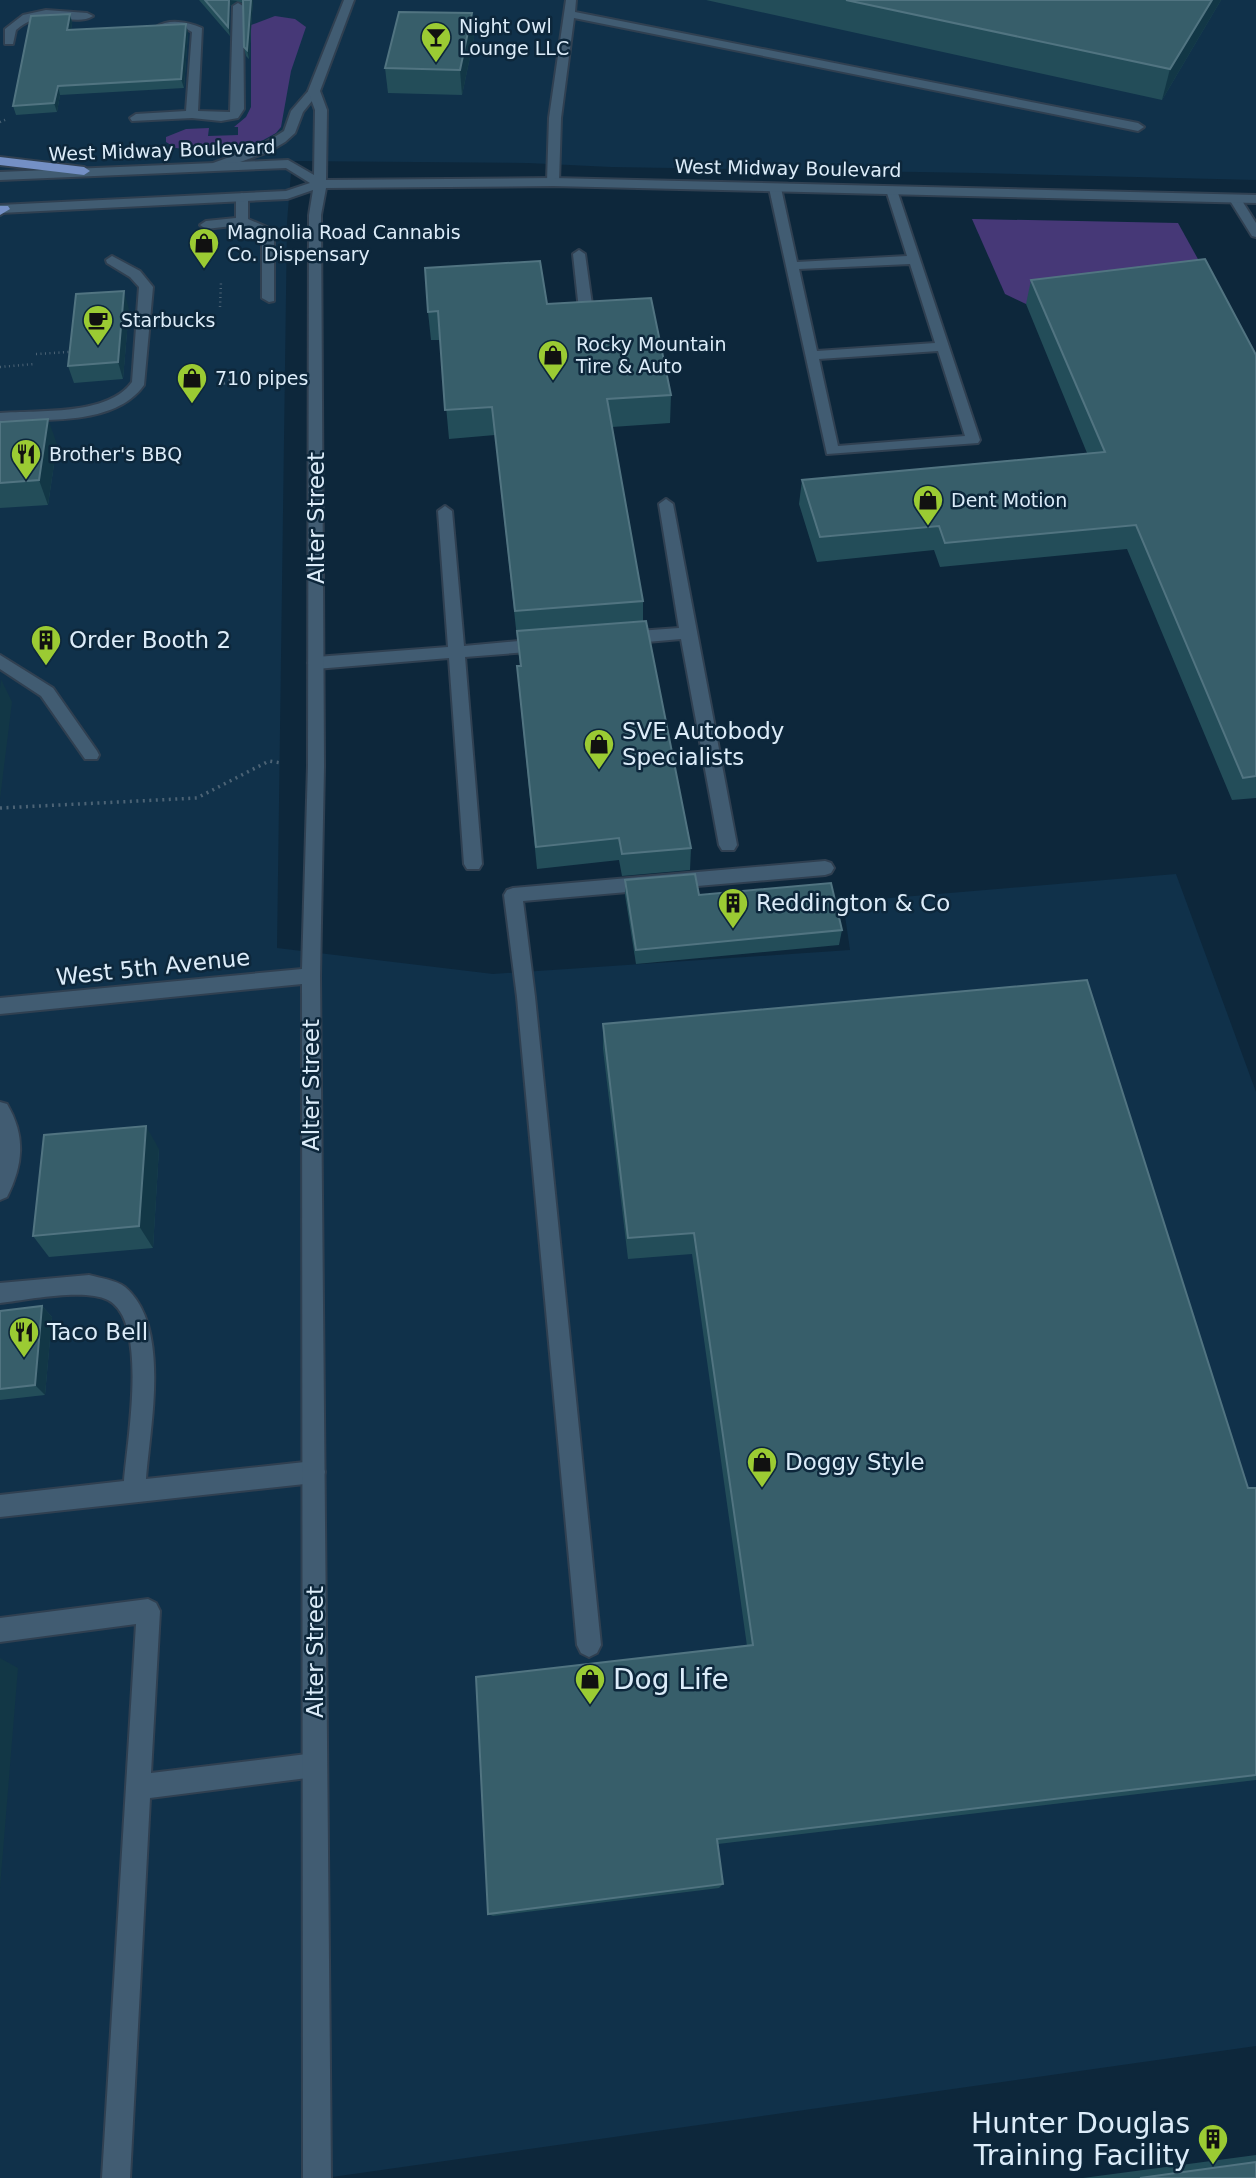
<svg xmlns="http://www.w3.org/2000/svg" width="1256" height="2178" viewBox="0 0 1256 2178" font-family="'DejaVu Sans',sans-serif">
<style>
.built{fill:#10314a}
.green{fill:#463877}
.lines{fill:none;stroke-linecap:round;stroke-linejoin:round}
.service-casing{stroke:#304051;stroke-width:4}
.minor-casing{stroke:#304051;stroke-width:4}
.primary-casing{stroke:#304051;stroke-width:4}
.path-far1{stroke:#4c6375;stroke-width:2.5;stroke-dasharray:1 3.5;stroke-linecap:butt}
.path{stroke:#4c6375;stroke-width:3.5;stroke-dasharray:2 4.5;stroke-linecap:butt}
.service{fill:#415c72;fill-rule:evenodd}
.minor{fill:#415c72;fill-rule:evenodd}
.primary{fill:#7490c5;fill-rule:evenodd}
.wall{fill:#234d59}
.shaded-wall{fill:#123746}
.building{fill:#375e6a;stroke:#517481;stroke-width:2}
.labels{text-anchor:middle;stroke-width:5;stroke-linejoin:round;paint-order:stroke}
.far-poi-label{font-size:19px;fill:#dcecf9;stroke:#0d273b;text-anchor:start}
.far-street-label{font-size:19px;fill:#dcecf9;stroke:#0d273b}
.street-label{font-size:23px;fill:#dcecf9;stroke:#0d273b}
.poi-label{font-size:23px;fill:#dcecf9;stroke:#0d273b;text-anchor:start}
.near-poi-label{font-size:28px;fill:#dcecf9;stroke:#0d273b;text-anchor:start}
</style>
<rect width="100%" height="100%" fill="#0d273b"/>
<polygon class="built" points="0,0 1256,0 1256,180 981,173 611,167 528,163 292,161 287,222 277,948 493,974 850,950 843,902 1176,874 1256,1092 1256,2046 325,2178 0,2178"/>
<g class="green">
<polygon points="275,16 295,19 306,27 291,71 281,127 276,133 258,143 232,148 185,149 176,148 166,142 166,137 186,129 209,128 208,136 238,135 238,127 234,127 246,117 251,107 251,25"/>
<polygon points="972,219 1178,223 1214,288 1026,304 1005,294"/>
</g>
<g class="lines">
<g class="service-casing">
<g id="service">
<polygon points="566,0 576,0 575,12 1138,123 1144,127 1138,131 574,18 561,118 559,182 553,186 547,182 549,118"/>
<path d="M 238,3 L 243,6 L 244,109 L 238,118 L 221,121 L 192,118 L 132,121 L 130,118 L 136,114 L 186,111 L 192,32 L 185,28 L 158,29 L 156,27 C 169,18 188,22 202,28 L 198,111 L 230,112 L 233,6 Z"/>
<path d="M 46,10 L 87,13 L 93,16 C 75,28 43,5 16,30 L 13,44 L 5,44 L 5,29 L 23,15 Z"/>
<polygon points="310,89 320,91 303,112 295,133 285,142 268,152 221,169 213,169 213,163 260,146 284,131 291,111"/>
<path d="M 775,184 L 781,188 L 797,262 L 907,256 L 886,190 L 888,187 L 896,187 L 980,440 L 978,443 L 827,454 L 769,188 ZM 910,264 L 935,343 L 817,351 L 799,269 ZM 938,351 L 965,436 L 838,446 L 819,359 Z"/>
<polygon points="242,193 248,197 248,219 274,230 274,301 269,302 262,298 262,232 241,225 206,229 200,225 206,221 236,218 236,197"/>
<polygon points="1235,195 1239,196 1256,223 1256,237 1252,236 1229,199"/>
<polygon points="579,250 585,254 594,319 587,323 580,319 573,254"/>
<path d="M 112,256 L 140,271 L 153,287 L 144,385 C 115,426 45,419 0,421 L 0,413 C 38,410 108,416 132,382 L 139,287 L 130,277 L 107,263 L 106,260 Z"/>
<polygon points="666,499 673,504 737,845 734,850 722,850 719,845 681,639 624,644 616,638 624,632 679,628 659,504"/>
<polygon points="445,506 452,511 464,646 541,639 549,645 541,651 465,657 482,864 479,869 467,869 464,864 449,658 316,669 308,663 316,657 448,647 438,511"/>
<polygon points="0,655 53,688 97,751 99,755 97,759 85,759 41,696 0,669"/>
<polygon points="825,861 831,863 834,868 831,873 825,875 523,901 535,997 601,1645 597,1653 589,1657 581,1653 577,1645 517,997 504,895 507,890 513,888"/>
<path d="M 0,1102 L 7,1104 C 26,1136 23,1165 7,1197 L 0,1200 Z"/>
<path d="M 89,1275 C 100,1278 116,1280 125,1287 C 171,1326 150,1425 146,1479 L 314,1461 L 322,1464 L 325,1472 L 322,1480 L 314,1483 L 0,1517 L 0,1495 L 124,1481 C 127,1442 149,1321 108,1300 C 84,1288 27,1300 0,1303 L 0,1283 Z"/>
<polygon points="148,1599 156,1603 160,1611 151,1773 315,1753 324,1756 327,1765 324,1774 315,1777 150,1798 130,2178 102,2178 136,1624 0,1642 0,1618"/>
</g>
</g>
<g class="minor-casing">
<polygon id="minor" points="344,0 354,0 320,91 327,110 326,180 553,178 1256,195 1256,203 553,186 326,188 321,215 324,766 320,976 331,2178 303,2178 302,984 0,1014 0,998 302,969 308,766 309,215 313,190 287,199 0,213 0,205 286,191 310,183 286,168 0,180 0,172 288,160 314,175 315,110 308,91"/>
</g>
<g class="primary-casing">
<g id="primary">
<polygon points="0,157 84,167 90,171 84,175 0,165"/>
<polygon points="0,206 8,206 10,209 0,215"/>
</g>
</g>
<g class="path-far1">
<polyline points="0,122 7,119"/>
<polyline points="220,307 221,282"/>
<polyline points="36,354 69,352"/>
<polyline points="0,367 34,364"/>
</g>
<g class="path">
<polyline points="217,386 241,376"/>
<polyline points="0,808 197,798 269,761 281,763"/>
</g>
<use href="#service" class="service"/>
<use href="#minor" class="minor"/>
<use href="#primary" class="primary"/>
</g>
<g class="wall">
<polygon points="199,0 253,0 249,59 246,56 244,47 243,3 237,1 230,6 230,36"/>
<polygon points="706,0 1221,0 1162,100"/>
<polygon points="472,13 474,38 462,95 388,93 385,68"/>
<polygon points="70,14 72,23 71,30 186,24 188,33 184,88 60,95 57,112 16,115 13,106"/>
<polygon points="1031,280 1256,355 1256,798 1232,800 1127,549 940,567 934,550 817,562 799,504 802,480 1087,453 1026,304"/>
<polygon points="547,304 671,395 670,423 612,427 643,601 643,621 691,848 690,870 622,876 619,860 537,869 519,689 520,666 517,638 495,435 449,439 440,340 431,340 428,312"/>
<polygon points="129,309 123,379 74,383 68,366"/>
<polygon points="0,422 57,444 48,505 0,508"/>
<polygon points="625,880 699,895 842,930 839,945 636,964 625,895"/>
<polygon points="603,1024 1248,1488 1256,1488 1256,1780 718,1844 723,1884 719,1888 493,1916 488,1914 747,1646 692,1254 628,1259 603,1049"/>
<polygon points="159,1149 153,1248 49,1257 33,1236"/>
<polygon points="42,1306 52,1317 45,1395 0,1400 0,1311"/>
<polygon points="1256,2155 1256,2178 1083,2178"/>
</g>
<g class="shaded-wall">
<polygon points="229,0 237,1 230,6 230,36 228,27"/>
<polygon points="251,0 253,0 249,59 247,50"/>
<polygon points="1212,0 1221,0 1162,100 1170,69"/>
<polygon points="472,13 474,38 462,95 460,70"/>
<polygon points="70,14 72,23 70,39 67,30"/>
<polygon points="186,24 188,33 184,88 181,79"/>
<polygon points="58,86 60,95 57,112 54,103"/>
<polygon points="124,291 129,309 123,379 118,362"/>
<polygon points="48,419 57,444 48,505 39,480"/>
<polygon points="1,679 12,702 0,799 0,688"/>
<polygon points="146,1126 159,1149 153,1248 139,1226"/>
<polygon points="42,1306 52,1317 45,1395 35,1385"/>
<polygon points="0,1658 18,1668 0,1888"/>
</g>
<g class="building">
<polygon points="205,0 229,0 228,27"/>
<polygon points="243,0 251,0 247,50 244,47"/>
<polygon points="846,0 1212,0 1170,69"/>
<polygon points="399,12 472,13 460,70 385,68"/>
<polygon points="70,14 67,30 186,24 181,79 58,86 54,103 13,106 31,16"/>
<polygon points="1205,259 1256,355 1256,776 1243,778 1136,525 945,543 939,526 820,537 802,480 1105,452 1031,280"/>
<polygon points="540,261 547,304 651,298 671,395 607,399 643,601 515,611 492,407 445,410 438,311 428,312 425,268"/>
<polygon points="124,291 118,362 68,366 76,294"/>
<polygon points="48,419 39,480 0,483 0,422"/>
<polygon points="646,621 691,848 622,854 619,838 536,847 517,666 521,666 517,631"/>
<polygon points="695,874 699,895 831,883 842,930 636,950 625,880"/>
<polygon points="1087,980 1248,1488 1256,1488 1256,1775 717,1839 723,1884 488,1914 476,1677 753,1645 694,1233 628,1238 603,1024"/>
<polygon points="146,1126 139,1226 33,1236 44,1135"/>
<polygon points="42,1306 35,1385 0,1389 0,1311"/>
<polygon points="1256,2162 1256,2178 1140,2178"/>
</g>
<defs>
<g id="bar-pin" transform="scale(1.575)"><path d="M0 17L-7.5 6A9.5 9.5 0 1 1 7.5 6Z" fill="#9bcb33" stroke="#0d273b"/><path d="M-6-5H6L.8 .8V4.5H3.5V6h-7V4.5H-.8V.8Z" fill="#111"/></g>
<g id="shop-pin" transform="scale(1.575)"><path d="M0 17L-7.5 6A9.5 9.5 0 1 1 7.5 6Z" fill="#9bcb33" stroke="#0d273b"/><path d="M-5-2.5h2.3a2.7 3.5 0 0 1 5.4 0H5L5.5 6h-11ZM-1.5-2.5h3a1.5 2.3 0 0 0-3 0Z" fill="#111"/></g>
<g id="cafe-pin" transform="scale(1.575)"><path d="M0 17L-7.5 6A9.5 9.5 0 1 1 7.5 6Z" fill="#9bcb33" stroke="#0d273b"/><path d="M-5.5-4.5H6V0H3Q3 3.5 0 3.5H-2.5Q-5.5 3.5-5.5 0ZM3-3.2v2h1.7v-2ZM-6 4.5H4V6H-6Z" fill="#111"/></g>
<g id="restaurant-pin" transform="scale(1.575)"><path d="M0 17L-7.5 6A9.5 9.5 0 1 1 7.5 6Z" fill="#9bcb33" stroke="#0d273b"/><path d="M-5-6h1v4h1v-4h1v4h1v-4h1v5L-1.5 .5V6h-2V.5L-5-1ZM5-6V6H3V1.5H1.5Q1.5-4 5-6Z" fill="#111"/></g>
<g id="building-pin" transform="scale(1.575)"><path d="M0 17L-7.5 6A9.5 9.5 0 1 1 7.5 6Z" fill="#9bcb33" stroke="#0d273b"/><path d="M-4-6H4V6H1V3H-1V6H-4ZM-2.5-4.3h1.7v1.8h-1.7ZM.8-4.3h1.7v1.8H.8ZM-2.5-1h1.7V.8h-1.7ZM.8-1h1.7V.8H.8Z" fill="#111"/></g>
</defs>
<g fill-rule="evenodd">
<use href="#bar-pin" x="436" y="37"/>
<use href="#shop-pin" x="204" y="243"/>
<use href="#cafe-pin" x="98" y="320"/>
<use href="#shop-pin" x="553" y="355"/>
<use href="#shop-pin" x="192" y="378"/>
<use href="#restaurant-pin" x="26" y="454"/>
<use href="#shop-pin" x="928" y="500"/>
<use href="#building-pin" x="46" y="640"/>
<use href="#shop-pin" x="599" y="744"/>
<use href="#building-pin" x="733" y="903"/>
<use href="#restaurant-pin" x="24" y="1332"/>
<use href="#shop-pin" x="762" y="1462"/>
<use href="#shop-pin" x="590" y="1679"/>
<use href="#building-pin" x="1213" y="2139"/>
</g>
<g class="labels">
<g class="far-poi-label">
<text x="459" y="33">Night Owl<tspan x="459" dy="22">Lounge LLC</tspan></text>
<text x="227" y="239">Magnolia Road Cannabis<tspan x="227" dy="22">Co. Dispensary</tspan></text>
<text x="121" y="327">Starbucks</text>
<text x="576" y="351">Rocky Mountain<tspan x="576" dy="22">Tire &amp; Auto</tspan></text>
<text x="215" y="385">710 pipes</text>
<text x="49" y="461">Brother's BBQ</text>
<text x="951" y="507">Dent Motion</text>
</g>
<g class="far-street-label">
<text transform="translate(162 150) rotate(-2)" y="7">West Midway Boulevard</text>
<text transform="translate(788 168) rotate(1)" y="7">West Midway Boulevard</text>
</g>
<g class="street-label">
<text transform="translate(316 518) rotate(-90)" y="8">Alter Street</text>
<text transform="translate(153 967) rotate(-6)" y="8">West 5th Avenue</text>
<text transform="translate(311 1085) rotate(-90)" y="8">Alter Street</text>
<text transform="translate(315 1652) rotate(-90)" y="8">Alter Street</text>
</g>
<g class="poi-label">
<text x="69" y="648">Order Booth 2</text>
<text x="622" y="739">SVE Autobody<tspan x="622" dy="26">Specialists</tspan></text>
<text x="756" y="911">Reddington &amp; Co</text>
<text x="47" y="1340">Taco Bell</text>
<text x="785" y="1470">Doggy Style</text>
</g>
<g class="near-poi-label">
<text x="613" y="1689">Dog Life</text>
<text x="1190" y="2133" text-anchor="end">Hunter Douglas<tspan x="1190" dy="32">Training Facility</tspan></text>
</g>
</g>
</svg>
